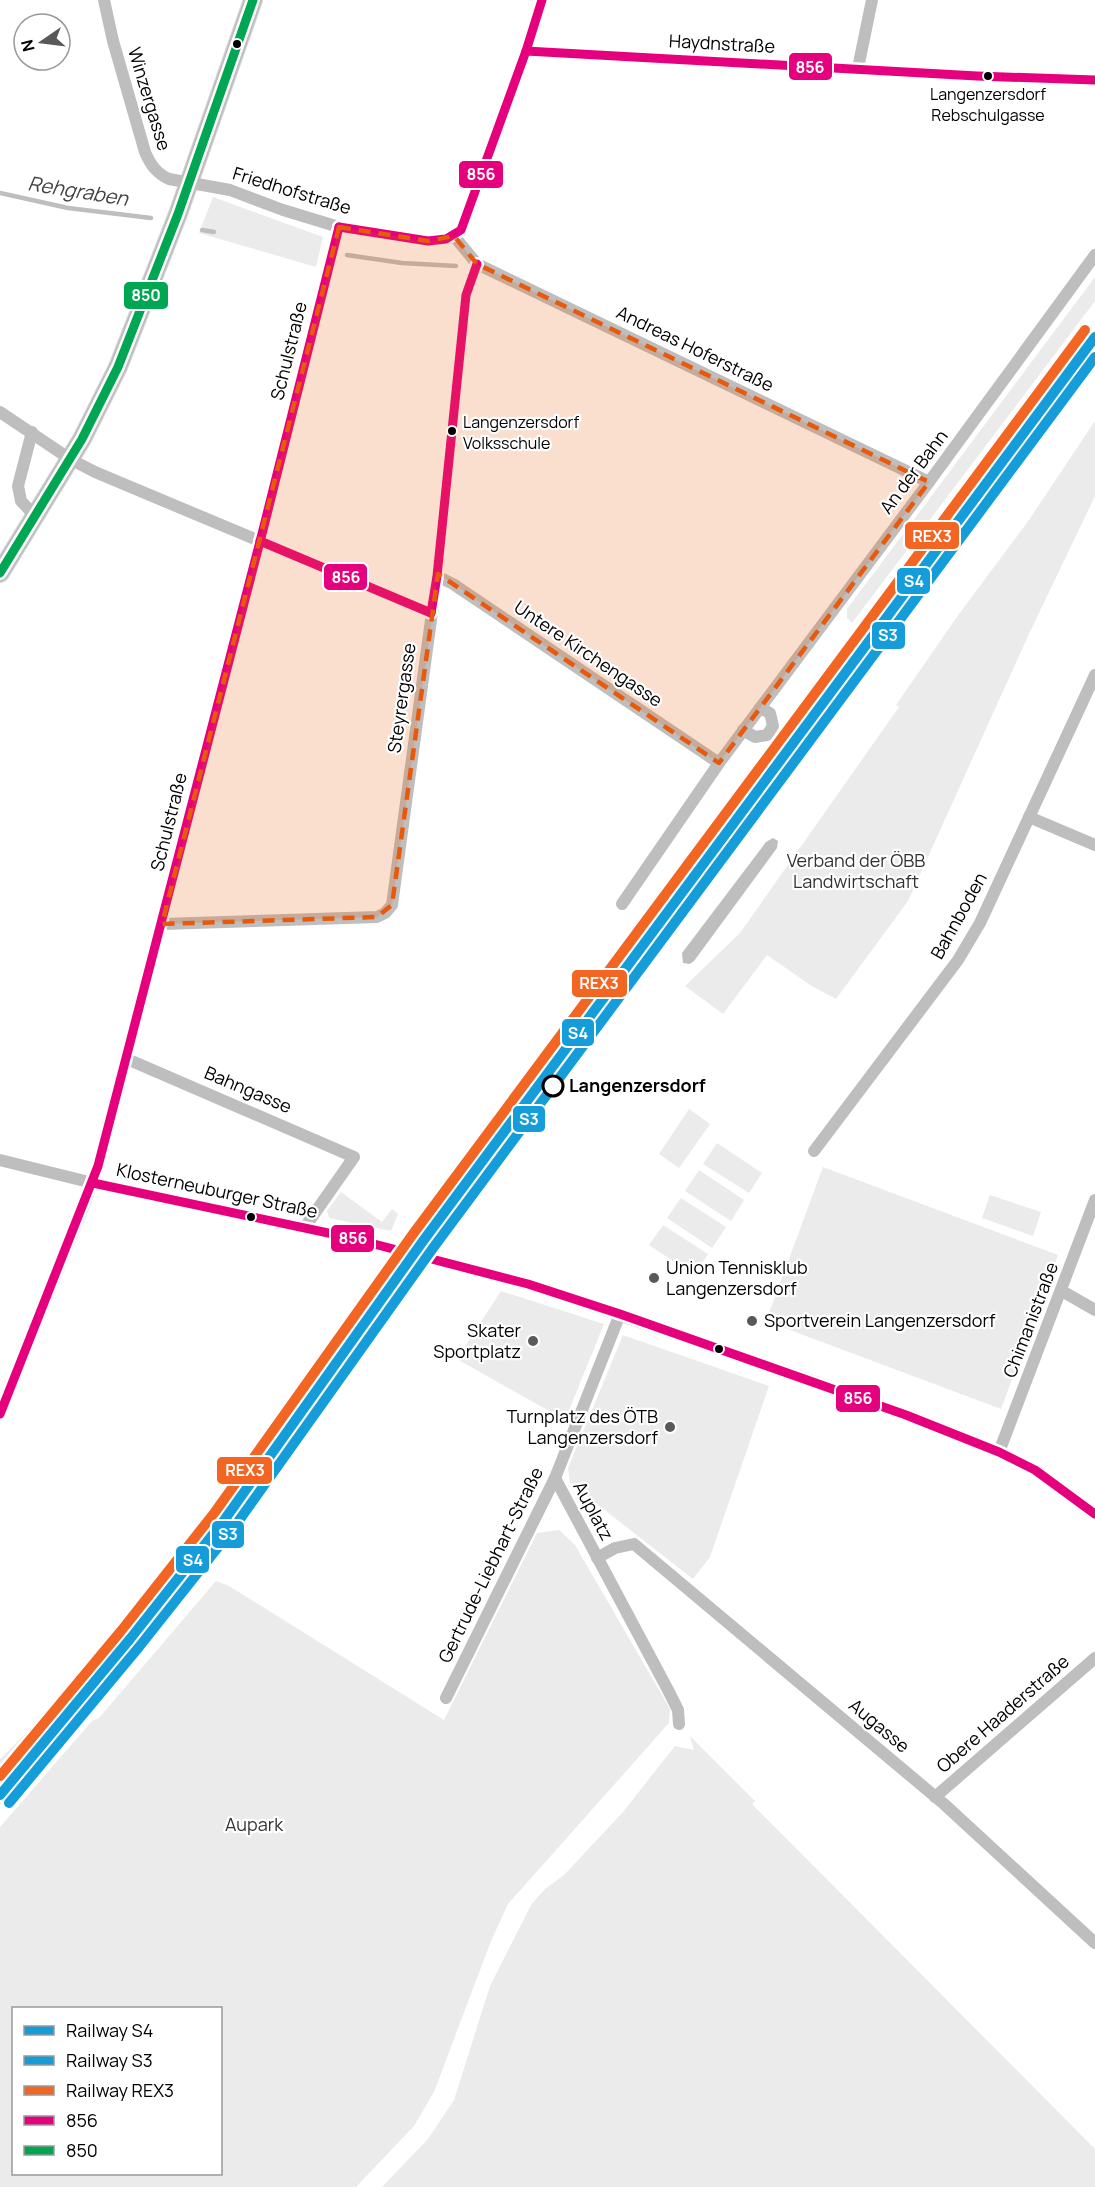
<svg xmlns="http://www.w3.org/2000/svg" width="1095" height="2187" viewBox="0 0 1095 2187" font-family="Manrope,sans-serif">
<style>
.green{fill:#ebebeb;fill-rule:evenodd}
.water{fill:#bebebe}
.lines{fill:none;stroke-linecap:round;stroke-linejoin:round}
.stream{stroke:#bebebe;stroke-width:4.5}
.primary-casing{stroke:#dbdbdb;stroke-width:20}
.street{stroke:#bebebe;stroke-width:12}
.primary{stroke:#bebebe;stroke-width:18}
.bus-1-casing{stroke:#fff;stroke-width:14}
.bus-2-casing{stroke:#fff;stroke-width:14}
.bus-1{stroke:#e5007d;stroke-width:9}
.bus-2{stroke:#00a651;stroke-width:9}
.rail-1-casing{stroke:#fff;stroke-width:15}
.rail-2-casing{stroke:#fff;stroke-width:15}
.rail-3-casing{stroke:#fff;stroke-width:15}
.rail-1{stroke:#159dd9;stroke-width:10}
.rail-2{stroke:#159dd9;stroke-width:10}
.rail-3{stroke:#f26522;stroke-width:10}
.marked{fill:#e8590c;fill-opacity:0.2;stroke:#e8590c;stroke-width:4.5;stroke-dasharray:12 8;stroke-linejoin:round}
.bus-dot{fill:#000;stroke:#fff;stroke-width:2}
.stop-dot{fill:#fff;stroke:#000;stroke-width:3}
.poi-dot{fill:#595959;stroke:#fff;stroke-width:2}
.labels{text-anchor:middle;stroke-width:4.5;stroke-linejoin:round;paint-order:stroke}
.bus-label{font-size:16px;fill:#000;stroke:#fff}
.street-label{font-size:18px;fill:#000;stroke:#fff}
.park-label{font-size:18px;fill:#323232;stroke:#fff}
.stop-label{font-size:18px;font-weight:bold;fill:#000;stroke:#fff;text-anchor:start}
.poi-label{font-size:18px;fill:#000;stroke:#fff;text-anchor:start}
.water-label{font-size:20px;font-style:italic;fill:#434343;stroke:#fff}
.line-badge{stroke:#fff;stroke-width:2}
.badge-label{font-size:16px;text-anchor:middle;font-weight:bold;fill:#fff}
</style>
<rect width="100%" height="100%" fill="#fff"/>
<g class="green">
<polygon points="213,197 323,237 316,267 199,233"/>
<polygon points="1095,277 1095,301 852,623 847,618 847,609"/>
<polygon points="1095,421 1095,496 1028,636 908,901 836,999 810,985 767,955 723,1014 685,986 740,933 899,707 896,705 959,614 1029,520"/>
<polygon points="689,1109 710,1124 679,1168 659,1154"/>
<polygon points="717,1143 762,1173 749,1193 703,1164"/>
<polygon points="823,1167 1058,1255 1001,1409 766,1321"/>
<polygon points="699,1170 744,1200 731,1221 685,1191"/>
<polygon points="341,1192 382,1222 392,1209 398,1214 391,1231 329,1218 327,1211"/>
<polygon points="990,1195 1041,1212 1033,1236 982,1218"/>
<polygon points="681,1198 726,1227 712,1248 667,1218"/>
<polygon points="663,1225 708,1254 694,1275 649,1245"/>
<polygon points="501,1291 604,1324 565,1420 457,1359"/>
<polygon points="623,1335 769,1386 710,1557 693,1579 570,1483 568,1468"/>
<path d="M 559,1530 L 575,1545 L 670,1709 L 669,1723 L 508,1904 L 491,1941 L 434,2092 L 414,2126 L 356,2187 L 0,2187 L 0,1827 L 92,1721 L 99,1718 L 216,1581 L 229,1586 L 444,1720 L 537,1533 ZM 14,2008 L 220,2008 L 220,2174 L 14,2174 Z"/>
<polygon points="35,1724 44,1728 0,1779 0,1759"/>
<polygon points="690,1736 755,1801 752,1804 1095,2149 1095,2187 382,2187 428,2139 454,2100 490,1986 531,1905 545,1889 564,1875 623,1812 675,1746 694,1750"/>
</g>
<polygon class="water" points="773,838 778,841 777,848 694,961 690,964 683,963 682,953 766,842"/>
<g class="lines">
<g class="stream">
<polyline points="0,193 68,208 151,218"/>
<polyline points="202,230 214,232"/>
<polyline points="347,255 402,263 456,266"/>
</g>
<g class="primary-casing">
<polyline id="primary" points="0,573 82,439 118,367 178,214 253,0"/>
</g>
<g class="street">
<path d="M 104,0 L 113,41 L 145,152 C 150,164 156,173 169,179 L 230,190 L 283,210 L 339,227 L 428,241 C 441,241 452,239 461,230 L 526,51 L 542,0"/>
<polyline points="526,51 977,76 1095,80"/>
<polyline points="858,68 872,0"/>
<polyline points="454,236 477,264 929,482"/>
<polyline points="0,412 70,459 95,472 431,613"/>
<polyline points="32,432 18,486 21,501 35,516"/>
<polyline points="437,576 453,584 719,763"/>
<polyline points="743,730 755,737 767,735 773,726 770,713 760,708"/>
<polyline points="1029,817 1095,845"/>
<polyline points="622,904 719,763 929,482 1095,255"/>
<polyline points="162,924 377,917 385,913 392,905 437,576 466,295 477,264"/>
<polyline points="127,1059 354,1157 305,1227"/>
<polyline points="814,1151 958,960 980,923 1095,675"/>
<polyline points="0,1160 93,1183 347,1237 528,1284 801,1377 906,1415 990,1448 1035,1470 1095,1514"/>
<polyline points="1062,1291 1095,1310"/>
<polyline points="0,1414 86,1200 98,1166 263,530 339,227"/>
<polyline points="999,1452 1095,1200"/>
<polyline points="555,1478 668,1690 678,1710 679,1724"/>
<polyline points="597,1558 615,1548 634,1544 944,1804 1095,1943"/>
<polyline points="446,1698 555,1478 620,1314"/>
<polyline points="935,1797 1095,1658"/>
</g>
<use href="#primary" class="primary"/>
<g class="bus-1-casing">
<g id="bus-1">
<polyline points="526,51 977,76 1095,80"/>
<polyline points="339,227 428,241 446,239 461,230 526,51 542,0"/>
<polyline points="260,541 431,613"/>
<polyline points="431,613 437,576 466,295 477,264"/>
<polyline points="93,1183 347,1237 528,1284 620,1314 906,1415 999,1452 1035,1470 1095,1514"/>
<polyline points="0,1414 98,1166 263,530 339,227"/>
</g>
</g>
<g class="bus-2-casing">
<polyline id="bus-2" points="0,573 82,439 118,367 178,214 253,0"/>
</g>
<use href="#bus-1" class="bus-1"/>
<use href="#bus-2" class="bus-2"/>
<g class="rail-1-casing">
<polyline id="rail-1" points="0,1795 130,1639 225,1519 423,1241 1095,337"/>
</g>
<g class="rail-2-casing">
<polyline id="rail-2" points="9,1803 139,1647 235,1526 433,1248 1095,357"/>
</g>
<g class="rail-3-casing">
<polyline id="rail-3" points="0,1776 121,1631 215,1512 413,1234 1085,330"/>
</g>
<use href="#rail-1" class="rail-1"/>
<use href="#rail-2" class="rail-2"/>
<use href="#rail-3" class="rail-3"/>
</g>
<path class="marked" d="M 339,227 L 428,241 L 454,236 L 477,264 L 929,482 L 719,763 L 438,574 L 392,905 L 377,917 L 162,924 Z"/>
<g class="bus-dot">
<circle cx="237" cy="44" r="5"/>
<circle cx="988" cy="76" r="5"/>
<circle cx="452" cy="431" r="5"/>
<circle cx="251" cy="1217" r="5"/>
<circle cx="719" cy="1349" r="5"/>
</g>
<circle class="stop-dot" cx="553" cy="1086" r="10"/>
<g class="poi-dot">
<circle cx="654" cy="1278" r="6"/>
<circle cx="752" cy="1321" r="6"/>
<circle cx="533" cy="1341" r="6"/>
<circle cx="670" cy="1427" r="6"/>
</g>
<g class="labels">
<g class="bus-label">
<text x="988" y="100">Langenzersdorf<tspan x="988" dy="21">Rebschulgasse</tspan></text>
<text x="463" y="428" text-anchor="start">Langenzersdorf<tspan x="463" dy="21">Volksschule</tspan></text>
</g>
<g class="street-label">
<text transform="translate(722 44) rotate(3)" y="6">Haydnstraße</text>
<text transform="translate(149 99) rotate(73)" y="6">Winzergasse</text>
<text transform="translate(292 191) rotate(17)" y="6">Friedhofstraße</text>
<text transform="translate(695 349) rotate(26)" y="6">Andreas Hoferstraße</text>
<text transform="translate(289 351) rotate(-76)" y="6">Schulstraße</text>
<text transform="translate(914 472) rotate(-53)" y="6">An der Bahn</text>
<text transform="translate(588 654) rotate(34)" y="6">Untere Kirchengasse</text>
<text transform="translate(402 698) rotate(-82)" y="6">Steyrergasse</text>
<text transform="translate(169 822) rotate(-76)" y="6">Schulstraße</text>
<text transform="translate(959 916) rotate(-61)" y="6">Bahnboden</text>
<text transform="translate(248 1090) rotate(23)" y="6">Bahngasse</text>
<text transform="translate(217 1191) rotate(12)" y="6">Klosterneuburger Straße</text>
<text transform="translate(1031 1320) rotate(-69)" y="6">Chimanistraße</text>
<text transform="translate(593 1511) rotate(62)" y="6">Auplatz</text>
<text transform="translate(491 1565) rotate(-64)" y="6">Gertrude-Liebhart-Straße</text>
<text transform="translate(1003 1714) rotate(-41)" y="6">Obere Haaderstraße</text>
<text transform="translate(879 1726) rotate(40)" y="6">Augasse</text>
</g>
<g class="park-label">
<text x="856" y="867">Verband der ÖBB<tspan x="856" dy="21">Landwirtschaft</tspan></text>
<text x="254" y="1831">Aupark</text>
</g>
<g class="stop-label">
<text x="569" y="1092">Langenzersdorf</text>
</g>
<g class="poi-label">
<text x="666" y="1274">Union Tennisklub<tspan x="666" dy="21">Langenzersdorf</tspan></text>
<text x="764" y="1327">Sportverein Langenzersdorf</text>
<text x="521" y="1337" text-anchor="end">Skater<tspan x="521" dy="21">Sportplatz</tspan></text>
<text x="658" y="1423" text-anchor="end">Turnplatz des ÖTB<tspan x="658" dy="21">Langenzersdorf</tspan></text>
</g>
<g class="water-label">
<text transform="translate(78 191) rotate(9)" y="7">Rehgraben</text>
</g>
</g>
<g class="line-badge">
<rect x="788" y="52" width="45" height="29" rx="6" fill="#e5007d"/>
<rect x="458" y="160" width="46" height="29" rx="6" fill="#e5007d"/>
<rect x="123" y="281" width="46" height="29" rx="6" fill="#00a651"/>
<rect x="904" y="521" width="56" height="29" rx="6" fill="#f26522"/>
<rect x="323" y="563" width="45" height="28" rx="6" fill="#e5007d"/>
<rect x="896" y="567" width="35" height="28" rx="6" fill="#159dd9"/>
<rect x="871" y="621" width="35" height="29" rx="6" fill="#159dd9"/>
<rect x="571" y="969" width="57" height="29" rx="6" fill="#f26522"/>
<rect x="561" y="1018" width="34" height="29" rx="6" fill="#159dd9"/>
<rect x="512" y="1105" width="34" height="28" rx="6" fill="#159dd9"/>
<rect x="330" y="1224" width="45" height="29" rx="6" fill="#e5007d"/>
<rect x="835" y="1384" width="46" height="29" rx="6" fill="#e5007d"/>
<rect x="216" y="1456" width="57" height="29" rx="6" fill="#f26522"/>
<rect x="211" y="1520" width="34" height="29" rx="6" fill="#159dd9"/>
<rect x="175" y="1545" width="35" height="29" rx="6" fill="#159dd9"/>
</g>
<g class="badge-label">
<text x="810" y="73">856</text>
<text x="481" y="180">856</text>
<text x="146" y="301">850</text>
<text x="932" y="542">REX3</text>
<text x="346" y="583">856</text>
<text x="914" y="587">S4</text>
<text x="888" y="641">S3</text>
<text x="599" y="989">REX3</text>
<text x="578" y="1039">S4</text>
<text x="529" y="1125">S3</text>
<text x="353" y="1244">856</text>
<text x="858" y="1404">856</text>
<text x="245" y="1476">REX3</text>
<text x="228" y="1540">S3</text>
<text x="193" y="1566">S4</text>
</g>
<rect x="12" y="2007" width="210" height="168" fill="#ffffff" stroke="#999999" stroke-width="1.5"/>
<rect x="24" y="2026" width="30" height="9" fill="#159dd9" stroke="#999999" stroke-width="1.5"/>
<text x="66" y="2037" font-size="18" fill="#000000">Railway S4</text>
<rect x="24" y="2056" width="30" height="9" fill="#159dd9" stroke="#999999" stroke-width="1.5"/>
<text x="66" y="2067" font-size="18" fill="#000000">Railway S3</text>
<rect x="24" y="2086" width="30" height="9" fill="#f26522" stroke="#999999" stroke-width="1.5"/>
<text x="66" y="2097" font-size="18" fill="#000000">Railway REX3</text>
<rect x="24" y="2116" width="30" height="9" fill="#e5007d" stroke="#999999" stroke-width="1.5"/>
<text x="66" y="2127" font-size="18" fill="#000000">856</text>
<rect x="24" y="2146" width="30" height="9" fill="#00a651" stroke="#999999" stroke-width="1.5"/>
<text x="66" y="2157" font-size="18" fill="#000000">850</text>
<g transform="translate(42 42) rotate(256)"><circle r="28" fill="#ffffff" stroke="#999999" stroke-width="1.5"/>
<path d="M0-4.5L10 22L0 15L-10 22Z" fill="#595959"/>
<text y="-9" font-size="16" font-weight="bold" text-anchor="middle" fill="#000000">N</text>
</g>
</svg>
